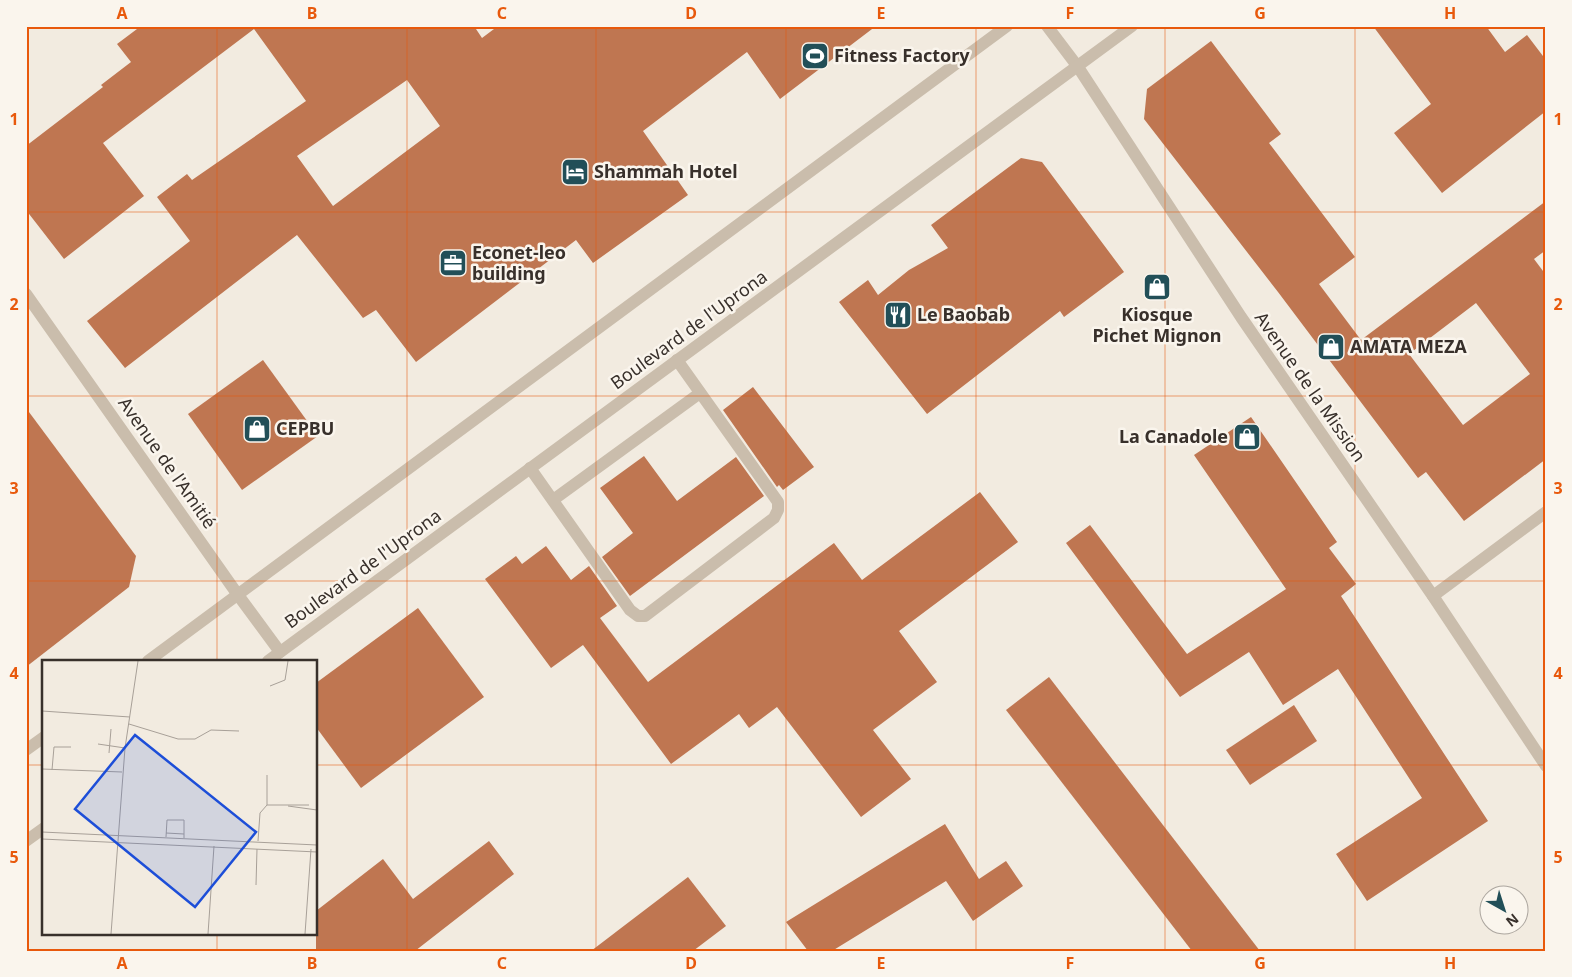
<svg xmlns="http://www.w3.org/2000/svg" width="1572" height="977" viewBox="0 0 1572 977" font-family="'Noto Sans',sans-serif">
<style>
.building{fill:#bf7651;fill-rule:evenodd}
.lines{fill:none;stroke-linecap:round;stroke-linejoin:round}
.minor{stroke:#cabdac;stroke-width:12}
.grid{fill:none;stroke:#e8590c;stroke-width:1;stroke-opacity:0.55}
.labels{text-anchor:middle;stroke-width:5;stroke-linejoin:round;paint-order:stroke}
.poi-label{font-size:18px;font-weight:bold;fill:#38302b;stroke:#faf5ed;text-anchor:start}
.street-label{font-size:18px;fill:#38302b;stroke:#faf5ed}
.inset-road{fill:none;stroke:#a8a098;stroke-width:1}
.view{fill:#1d4ed8;fill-opacity:0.15;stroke:#1d4ed8;stroke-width:2.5}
.inset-edge{fill:none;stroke:#38302b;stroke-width:2.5}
.neatline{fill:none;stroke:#e8590c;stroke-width:2}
.grid-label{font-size:16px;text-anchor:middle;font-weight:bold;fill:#e8590c}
</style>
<rect width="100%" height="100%" fill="#f2ebe0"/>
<g class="building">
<path d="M 141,26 L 474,26 L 482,38 L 498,26 L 876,26 L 780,99 L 747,52 L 643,131 L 688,195 L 593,263 L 576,240 L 416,362 L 376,310 L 363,318 L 297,235 L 125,368 L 87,321 L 190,241 L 157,197 L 187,174 L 192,180 L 306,101 L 254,29 L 103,143 L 144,196 L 64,259 L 26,210 L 26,146 L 103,87 L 101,85 L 131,62 L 117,44 ZM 407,80 L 440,126 L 333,206 L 297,156 Z"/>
<polygon points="1373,26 1486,26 1505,52 1527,35 1546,60 1546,111 1442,193 1394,133 1431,104"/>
<path d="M 1211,41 L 1281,134 L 1269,143 L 1355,257 L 1319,284 L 1361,340 L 1546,201 L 1546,250 L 1534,259 L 1546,275 L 1546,459 L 1464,521 L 1426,472 L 1418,478 L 1278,292 L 1144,119 L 1147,89 ZM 1476,303 L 1530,374 L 1463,425 L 1409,354 Z"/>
<polygon points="1021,158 1042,162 1124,272 1064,317 1060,311 927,414 839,302 868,280 878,295 909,270 948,248 931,225"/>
<polygon points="263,360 318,436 242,490 188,414"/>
<polygon points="753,387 814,467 783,490 779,485 777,487 723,410"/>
<polygon points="26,408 136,556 129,587 26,667"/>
<polygon points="1251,417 1337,542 1329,548 1356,584 1341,596 1488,821 1367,901 1336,854 1422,798 1338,669 1283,705 1249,652 1180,697 1066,543 1090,525 1187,654 1286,589 1194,455"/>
<polygon points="644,456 677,501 736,457 764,496 630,596 602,557 633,533 600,488"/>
<polygon points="980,492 1018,542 899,631 937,682 873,730 911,779 861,817 777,707 749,728 739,714 671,764 583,645 551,668 485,579 516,556 522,564 546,546 571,580 589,566 617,606 600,618 648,682 834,543 862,580"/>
<polygon points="418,608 484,697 361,788 316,727 316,683"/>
<polygon points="1049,677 1260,951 1192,951 1006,710"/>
<polygon points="1294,705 1317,741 1250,785 1226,750"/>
<polygon points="945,824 979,879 1006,861 1023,886 973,921 946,881 832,951 808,951 786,922"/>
<polygon points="489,841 514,874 415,951 316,951 316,911 383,859 413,899"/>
<polygon points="688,877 726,926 693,951 591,951"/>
</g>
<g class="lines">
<g class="minor">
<polyline points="1047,26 1078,67 1241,317 1433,596 1546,766"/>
<polyline points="26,294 238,595 280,652"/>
<polyline points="530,468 630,610 638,616 645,616 774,518 778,510 778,502 677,360"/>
<polyline points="553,500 700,393"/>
<polyline points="1433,596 1546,512"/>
<polyline points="148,661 1007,26"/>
<polyline points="268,661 1132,26"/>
<polyline points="26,750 44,737"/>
<polyline points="26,841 44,828"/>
</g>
</g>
<path class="grid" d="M 217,26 L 217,661M 407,26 L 407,951M 596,26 L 596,951M 786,26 L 786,951M 976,26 L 976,951M 1165,26 L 1165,951M 1355,26 L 1355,951M 26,212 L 1546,212M 26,396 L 1546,396M 26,581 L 1546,581M 26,765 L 44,765M 316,765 L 1546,765M 217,933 L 217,951"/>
<defs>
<g id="stadium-square" transform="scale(1.4375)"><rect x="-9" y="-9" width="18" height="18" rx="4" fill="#224f58" stroke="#faf5ed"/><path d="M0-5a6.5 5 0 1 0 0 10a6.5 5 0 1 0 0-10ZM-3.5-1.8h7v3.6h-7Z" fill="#fff"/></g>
<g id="hotel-square" transform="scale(1.4375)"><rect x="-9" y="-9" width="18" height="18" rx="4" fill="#224f58" stroke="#faf5ed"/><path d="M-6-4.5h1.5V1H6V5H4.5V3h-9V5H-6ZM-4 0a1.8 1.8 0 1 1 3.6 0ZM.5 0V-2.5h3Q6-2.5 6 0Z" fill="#fff"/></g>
<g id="office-square" transform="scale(1.4375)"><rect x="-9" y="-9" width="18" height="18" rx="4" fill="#224f58" stroke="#faf5ed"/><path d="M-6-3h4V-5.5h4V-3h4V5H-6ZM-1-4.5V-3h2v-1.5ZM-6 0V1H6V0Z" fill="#fff"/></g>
<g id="shop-square" transform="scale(1.4375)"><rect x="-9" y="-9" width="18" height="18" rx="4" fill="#224f58" stroke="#faf5ed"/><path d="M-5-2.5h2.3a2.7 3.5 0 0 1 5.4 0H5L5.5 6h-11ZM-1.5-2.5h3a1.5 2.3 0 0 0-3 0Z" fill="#fff"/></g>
<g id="restaurant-square" transform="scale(1.4375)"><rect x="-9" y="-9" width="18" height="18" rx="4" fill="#224f58" stroke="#faf5ed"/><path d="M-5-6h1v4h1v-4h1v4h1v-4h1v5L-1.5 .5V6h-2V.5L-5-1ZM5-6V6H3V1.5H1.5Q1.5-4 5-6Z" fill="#fff"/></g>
</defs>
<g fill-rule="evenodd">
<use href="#stadium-square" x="815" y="56"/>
<use href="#hotel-square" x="575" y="172"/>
<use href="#office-square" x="453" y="263"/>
<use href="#shop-square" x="1157" y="287"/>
<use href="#restaurant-square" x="898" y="315"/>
<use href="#shop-square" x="1331" y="347"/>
<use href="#shop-square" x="257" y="429"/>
<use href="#shop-square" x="1247" y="437"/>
</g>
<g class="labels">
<g class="poi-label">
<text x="834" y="62">Fitness Factory</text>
<text x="594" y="178">Shammah Hotel</text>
<text x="472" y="259">Econet-leo<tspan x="472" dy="21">building</tspan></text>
<text x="917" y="321">Le Baobab</text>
<text x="1157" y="321" text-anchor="middle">Kiosque<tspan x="1157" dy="21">Pichet Mignon</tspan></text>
<text x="1350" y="353">AMATA MEZA</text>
<text x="276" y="435">CEPBU</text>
<text x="1228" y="443" text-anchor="end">La Canadole</text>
</g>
<g class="street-label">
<text transform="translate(689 330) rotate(-36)" y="6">Boulevard de l'Uprona</text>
<text transform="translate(1310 387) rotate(55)" y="6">Avenue de la Mission</text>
<text transform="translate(167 463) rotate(55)" y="6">Avenue de l'Amitié</text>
<text transform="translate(363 569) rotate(-36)" y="6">Boulevard de l'Uprona</text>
</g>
</g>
<g transform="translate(42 660)">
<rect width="275" height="275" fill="#f2ebe0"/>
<path class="inset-road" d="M 228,26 L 243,20 L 246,1M 0,51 L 88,57M 87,64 L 136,79 L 153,79 L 169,70 L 197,71M 56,84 L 83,88M 67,93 L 69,69M 0,109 L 80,112M 10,110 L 12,87 L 29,87M 225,145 L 267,145M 246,146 L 275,150M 0,172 L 275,185M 124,173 L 142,174M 124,177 L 125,160 L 142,160 L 142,178M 0,179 L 275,192M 216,181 L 218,153 L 225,145 L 225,115M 214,225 L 215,189M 69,274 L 83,88 L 96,1M 166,274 L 172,186M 263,274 L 269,189"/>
<path class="view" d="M 93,75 L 214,172 L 153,247 L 33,149 Z"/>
<rect width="275" height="275" class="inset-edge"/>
</g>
<rect width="1572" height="977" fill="none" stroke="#faf5ed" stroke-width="55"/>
<g transform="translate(1504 910) rotate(141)"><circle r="24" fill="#faf5ed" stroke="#aca69f"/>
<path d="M0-4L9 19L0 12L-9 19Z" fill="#224f58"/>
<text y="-8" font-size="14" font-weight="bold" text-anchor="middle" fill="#38302b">N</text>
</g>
<rect x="28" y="28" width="1516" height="922" class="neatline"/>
<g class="grid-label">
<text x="122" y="19">A</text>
<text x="312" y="19">B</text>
<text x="502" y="19">C</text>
<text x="691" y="19">D</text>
<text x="881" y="19">E</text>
<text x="1070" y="19">F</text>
<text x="1260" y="19">G</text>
<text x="1450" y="19">H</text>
<text x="14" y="125">1</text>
<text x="1558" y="125">1</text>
<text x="14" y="310">2</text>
<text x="1558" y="310">2</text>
<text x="14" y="494">3</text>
<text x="1558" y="494">3</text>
<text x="14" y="679">4</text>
<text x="1558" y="679">4</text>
<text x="14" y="863">5</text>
<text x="1558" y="863">5</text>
<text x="122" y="969">A</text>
<text x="312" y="969">B</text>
<text x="502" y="969">C</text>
<text x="691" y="969">D</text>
<text x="881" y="969">E</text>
<text x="1070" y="969">F</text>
<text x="1260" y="969">G</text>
<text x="1450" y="969">H</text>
</g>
</svg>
